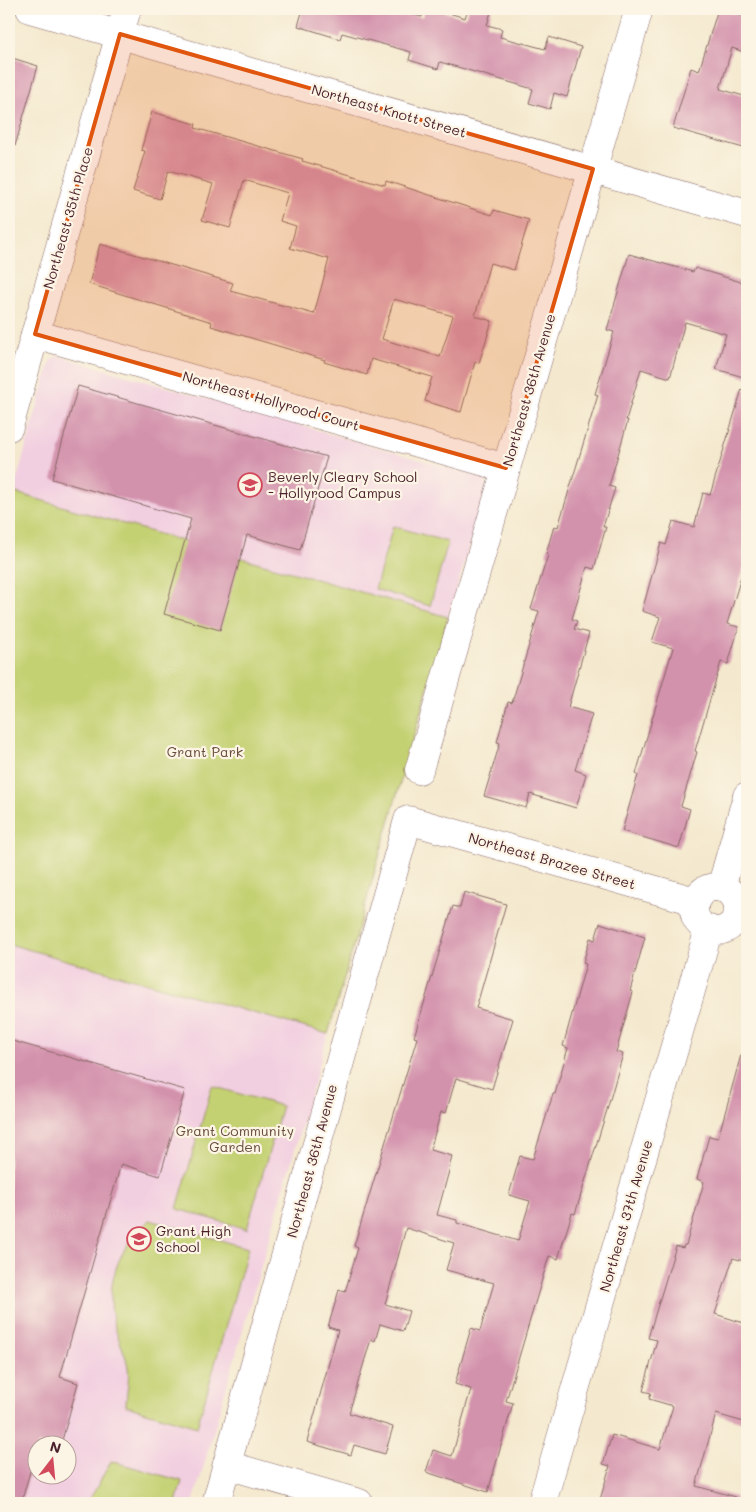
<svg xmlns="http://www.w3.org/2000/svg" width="756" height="1512" viewBox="0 0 756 1512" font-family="Mali,sans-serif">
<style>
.built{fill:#f2cfe0;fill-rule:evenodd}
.green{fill:#c4d173;stroke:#87784f}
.building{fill:#d392ac;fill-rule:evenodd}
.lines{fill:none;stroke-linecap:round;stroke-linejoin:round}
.minor-casing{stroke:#866664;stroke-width:29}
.minor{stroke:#fff;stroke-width:28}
.marked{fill:#e0560e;fill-opacity:0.2;stroke:#e0560e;stroke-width:4;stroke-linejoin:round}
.labels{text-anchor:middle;stroke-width:4.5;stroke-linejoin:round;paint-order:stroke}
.street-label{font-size:14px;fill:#4a1f2b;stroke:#fcf5e5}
.poi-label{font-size:14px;fill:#4a1f2b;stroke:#fcf5e5;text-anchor:start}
.park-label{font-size:14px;fill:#684c3d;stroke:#fcf5e5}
</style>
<rect width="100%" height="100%" fill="#fcf5e5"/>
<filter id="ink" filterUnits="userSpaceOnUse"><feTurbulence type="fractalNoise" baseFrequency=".02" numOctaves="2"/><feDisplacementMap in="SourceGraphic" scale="10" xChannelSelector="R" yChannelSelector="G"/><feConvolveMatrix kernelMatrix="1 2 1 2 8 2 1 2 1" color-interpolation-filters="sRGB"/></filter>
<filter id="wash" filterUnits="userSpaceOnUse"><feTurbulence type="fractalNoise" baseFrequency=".0096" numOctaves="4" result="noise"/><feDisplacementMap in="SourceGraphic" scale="20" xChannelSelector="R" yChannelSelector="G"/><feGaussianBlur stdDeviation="1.12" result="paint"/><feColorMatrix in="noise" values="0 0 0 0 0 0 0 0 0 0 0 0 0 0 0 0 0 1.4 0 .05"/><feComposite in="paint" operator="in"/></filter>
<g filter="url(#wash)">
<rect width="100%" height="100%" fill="#f4e9ce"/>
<g class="built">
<polygon points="58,356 477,476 485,481 487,490 448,617 13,492 51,360"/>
<path d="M 9,944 L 328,1034 L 193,1503 L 9,1503 ZM 38,1444 L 68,1444 L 68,1474 L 38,1474 Z"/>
</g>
<g class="green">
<polygon points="9,491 448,617 328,1034 9,944"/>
<polygon points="393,526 448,542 430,606 375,589"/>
<polygon points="212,1086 282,1106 247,1229 177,1209"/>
<path d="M 150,1220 L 248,1248 L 197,1427 L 126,1406 C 126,1393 130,1379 128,1367 C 126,1355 121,1345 117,1334 C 102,1291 116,1248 150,1220 Z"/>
<polygon points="111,1461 182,1481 176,1503 86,1503 94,1492"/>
</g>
<g id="blocks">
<g class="building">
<polygon points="303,9 392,9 422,17 424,9 436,9 465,18 468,9 492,9 487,25 502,29 500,37 545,49 549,37 581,47 567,97 554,93 550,109 529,103 533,89 440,62 438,69 409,60 411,52 342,33 340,39 298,26"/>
<polygon points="718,9 747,17 747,53 732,48 720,89 747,97 747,149 673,128 691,68 699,71"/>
<polygon points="9,57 38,66 15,146 9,145"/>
<path d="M 152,112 L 196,124 L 195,128 L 303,159 L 302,161 L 385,185 L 386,181 L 492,215 L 494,210 L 529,220 L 514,270 L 490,263 L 475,316 L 492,321 L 479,363 L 475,362 L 461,412 L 425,401 L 432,377 L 371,359 L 367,375 L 324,362 L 325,360 L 211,326 L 212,322 L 89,284 L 100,244 L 233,283 L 230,291 L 314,314 L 329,259 L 290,248 L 296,226 L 280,221 L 288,193 L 244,180 L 230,228 L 202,220 L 213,184 L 168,171 L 160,199 L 133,191 L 145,151 L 141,150 ZM 394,299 L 453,316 L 440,357 L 382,339 Z"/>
<polygon points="629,254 693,272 695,268 741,282 741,279 747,280 747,378 716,369 726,334 685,322 670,378 641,369 626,420 628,420 609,486 615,488 603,527 606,527 594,569 587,567 572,619 577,621 574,629 589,633 568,707 592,714 575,770 586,774 576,808 530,794 526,808 484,796 500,743 497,742 508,702 512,703 539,611 531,609 548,555 546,554 554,526 558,527 598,395 595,394 614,332 607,330"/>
<polygon points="78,386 327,457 300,550 247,535 220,630 164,614 191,519 52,479"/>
<polygon points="742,389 747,390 747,557 727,624 739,627 728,664 721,662 695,751 697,752 681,806 690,809 679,848 622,831 638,775 636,774 673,648 652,642 660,617 642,611 661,543 666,545 673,521 694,527 703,493 710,495"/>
<polygon points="464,892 506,904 476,1008 513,1019 492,1089 456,1078 446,1113 441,1112 430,1150 452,1156 449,1167 450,1167 437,1215 457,1220 457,1223 518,1241 530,1201 509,1195 520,1156 533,1159 553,1094 555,1094 568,1048 563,1046 586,964 583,963 590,938 595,940 600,923 645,937 630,991 633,992 616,1052 623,1054 607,1110 575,1214 572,1213 558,1259 549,1256 506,1401 513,1403 488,1492 426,1472 433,1450 452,1456 471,1389 455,1384 471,1328 480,1331 494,1283 446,1270 454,1243 406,1228 385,1304 409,1311 403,1331 380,1324 375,1341 371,1339 349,1413 393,1427 385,1454 354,1445 351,1455 307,1442 338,1330 328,1327 339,1290 345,1292 358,1248 354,1246 417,1038 414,1037 453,906 460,908"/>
<polygon points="9,1040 185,1090 160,1176 121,1164 60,1377 78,1383 61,1444 38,1444 21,1503 9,1503"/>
<polygon points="741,1055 747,1056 747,1262 733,1258 715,1314 747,1324 747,1423 716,1414 696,1486 736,1497 735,1503 599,1503 610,1466 603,1464 612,1435 660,1449 673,1406 649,1399 651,1393 643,1391 657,1340 648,1338 676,1246 683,1248 684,1245 686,1245 704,1182 697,1179 709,1136 718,1138"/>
</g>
</g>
</g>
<g filter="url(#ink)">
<use href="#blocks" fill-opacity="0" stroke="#866664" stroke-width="1"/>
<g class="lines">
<g class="minor-casing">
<g id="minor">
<polyline points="30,9 747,214"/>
<polyline points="35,334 506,468"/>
<polyline points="9,427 127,9"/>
<polyline points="419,770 639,9"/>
<circle cx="716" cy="909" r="22"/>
<polyline points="721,888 747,796"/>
<polyline points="227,1465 359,1503"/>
<polyline points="216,1503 408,820 695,901"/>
<polyline points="542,1503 709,929"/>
</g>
</g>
<use href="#minor" class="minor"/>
</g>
</g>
<path class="marked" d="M 120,34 L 593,169 L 506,468 L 35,334 Z"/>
<defs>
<g id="school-ring" transform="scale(1.25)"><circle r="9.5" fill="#fcf5e5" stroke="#d1495b" stroke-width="1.5"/><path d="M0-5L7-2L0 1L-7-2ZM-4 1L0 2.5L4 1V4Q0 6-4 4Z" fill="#d1495b"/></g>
</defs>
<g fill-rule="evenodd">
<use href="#school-ring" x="250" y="485"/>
<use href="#school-ring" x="139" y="1239"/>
</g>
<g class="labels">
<g class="street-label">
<text transform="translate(389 111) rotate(16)" y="5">Northeast Knott Street</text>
<text transform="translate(68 218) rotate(-74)" y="5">Northeast 35th Place</text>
<text transform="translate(529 390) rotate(-74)" y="5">Northeast 36th Avenue</text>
<text transform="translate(271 401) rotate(16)" y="5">Northeast Hollyrood Court</text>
<text transform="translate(552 861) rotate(16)" y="5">Northeast Brazee Street</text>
<text transform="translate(312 1161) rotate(-75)" y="5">Northeast 36th Avenue</text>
<text transform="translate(626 1216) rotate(-74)" y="5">Northeast 37th Avenue</text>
</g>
<g class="poi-label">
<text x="268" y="482">Beverly Cleary School<tspan x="268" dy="16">- Hollyrood Campus</tspan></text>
<text x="156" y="1236">Grant High<tspan x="156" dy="16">School</tspan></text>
</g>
<g class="park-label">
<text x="205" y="757">Grant Park</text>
<text x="235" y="1136">Grant Community<tspan x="235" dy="16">Garden</tspan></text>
</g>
</g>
<rect width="756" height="1512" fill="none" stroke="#fcf5e5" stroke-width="30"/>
<g transform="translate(52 1460) rotate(16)"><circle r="24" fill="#fcf5e5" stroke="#b59f9b"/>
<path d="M0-4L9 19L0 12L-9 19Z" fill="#d1495b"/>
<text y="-8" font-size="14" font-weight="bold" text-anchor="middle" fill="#4a1f2b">N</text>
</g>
</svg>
